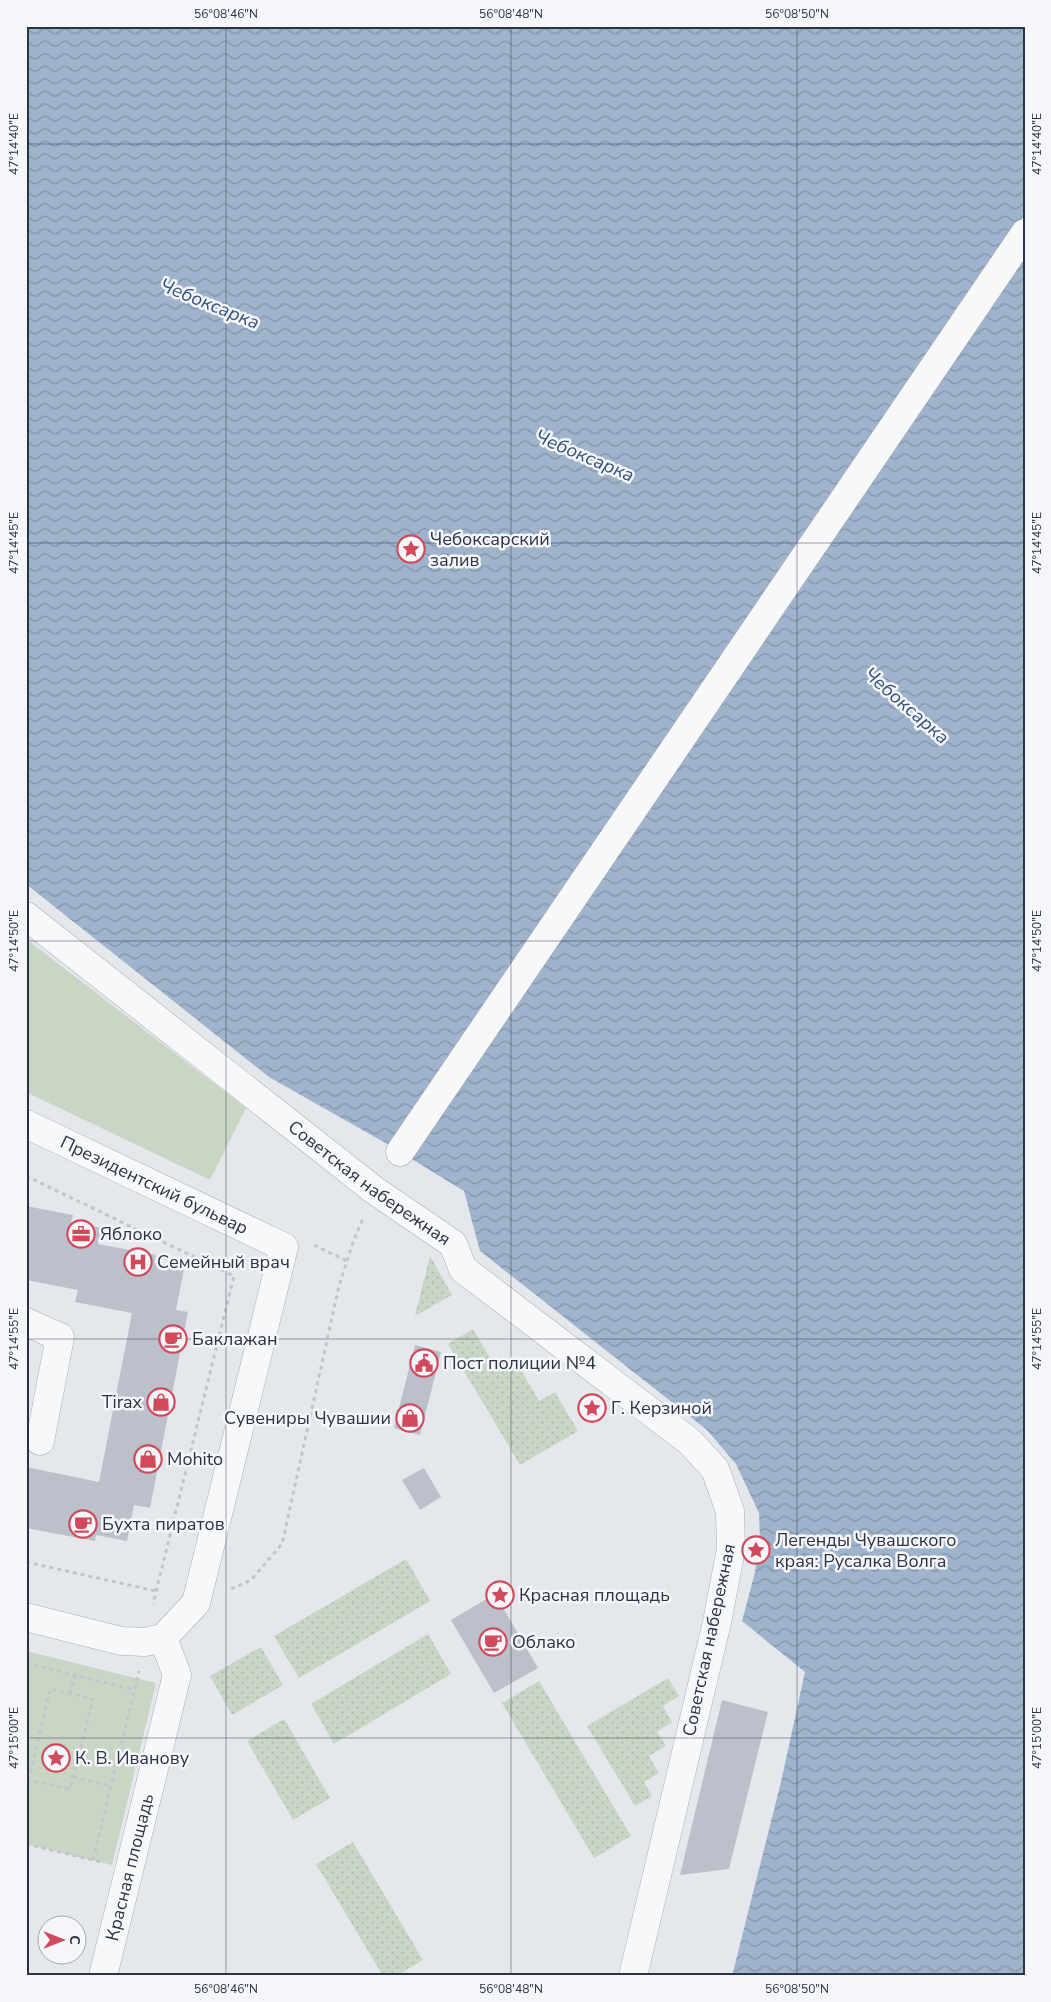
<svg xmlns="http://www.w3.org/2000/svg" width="1051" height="2002" viewBox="0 0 1051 2002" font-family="'Nunito Sans',sans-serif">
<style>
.grass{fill:url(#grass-dots)}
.park{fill:#c9d6c5}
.water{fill:url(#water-waves)}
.building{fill:#bbc0ca}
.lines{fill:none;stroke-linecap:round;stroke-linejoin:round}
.minor-casing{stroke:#a9aeb7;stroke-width:29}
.path{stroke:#c2c5cb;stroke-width:3;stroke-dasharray:4 4;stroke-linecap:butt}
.minor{stroke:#f7f8fa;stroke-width:28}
.ticks{fill:none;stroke:#2b3445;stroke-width:1;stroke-opacity:0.45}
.labels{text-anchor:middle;stroke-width:5;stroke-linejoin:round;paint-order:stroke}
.poi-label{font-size:18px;fill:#2b3445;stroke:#f4f6f9;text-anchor:start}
.street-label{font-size:18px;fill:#2b3445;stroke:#f4f6f9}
.water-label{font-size:19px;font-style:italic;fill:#34527a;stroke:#f4f6f9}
.neatline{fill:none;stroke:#2b3445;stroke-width:2}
.ticks-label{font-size:12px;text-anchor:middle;fill:#2b3445}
</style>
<defs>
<pattern id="grass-dots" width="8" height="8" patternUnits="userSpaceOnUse" patternTransform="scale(1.25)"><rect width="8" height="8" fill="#c9d6c5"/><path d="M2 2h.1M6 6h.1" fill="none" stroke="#adb8ab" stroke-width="1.8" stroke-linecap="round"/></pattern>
<pattern id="water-waves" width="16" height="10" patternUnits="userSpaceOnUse" patternTransform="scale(1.25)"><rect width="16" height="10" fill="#9fb4cc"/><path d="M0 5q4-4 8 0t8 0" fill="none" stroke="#8293a7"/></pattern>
</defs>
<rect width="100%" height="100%" fill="#e4e7ec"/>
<g class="grass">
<polygon points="430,1256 452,1295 415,1316"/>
<polygon points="473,1329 496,1368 514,1358 539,1401 555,1392 578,1431 520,1465 448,1344"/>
<polygon points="406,1559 430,1601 299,1678 274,1636"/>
<polygon points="428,1634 451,1674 334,1744 311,1704"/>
<polygon points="261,1647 283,1685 232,1715 210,1676"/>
<polygon points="668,1678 679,1696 663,1706 672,1722 657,1732 666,1746 649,1756 659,1773 644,1782 652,1796 635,1806 587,1726"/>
<polygon points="539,1681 631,1836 594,1858 502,1703"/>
<polygon points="284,1719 330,1798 293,1820 247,1741"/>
<polygon points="353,1842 423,1960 396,1976 383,1976 316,1864"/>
</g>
<g class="park">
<polygon points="26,939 246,1108 210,1180 26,1092"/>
<polygon points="26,1651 156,1683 112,1865 26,1844"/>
</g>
<g class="water">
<polygon points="26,26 1025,26 1025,214 389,1145 269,1077 26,884"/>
<polygon points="1025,251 1025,1976 732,1976 781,1782 805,1672 742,1621 755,1572 760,1540 759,1513 736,1464 707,1430 480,1251 464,1191 410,1158"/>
</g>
<g class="building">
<polygon points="26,1206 73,1215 71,1222 101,1228 98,1244 156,1255 154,1263 184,1269 176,1310 188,1312 150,1508 134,1505 127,1541 96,1535 95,1541 26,1528 26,1467 99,1482 132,1313 75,1302 78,1290 26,1280"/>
<polygon points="415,1345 441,1352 420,1435 394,1428"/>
<polygon points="424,1468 441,1497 420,1510 402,1480"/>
<polygon points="495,1594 538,1668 494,1693 451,1620"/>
<polygon points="722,1700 768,1712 729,1869 680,1875"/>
</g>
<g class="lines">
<g class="minor-casing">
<g id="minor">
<path id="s1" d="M 26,916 L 374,1190 L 453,1244 L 463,1269 L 689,1441 L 715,1469 L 730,1511 L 731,1549 L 717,1622 L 633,1976"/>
<path id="s2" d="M 26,1124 L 284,1247 L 196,1603 L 163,1638"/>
<polyline points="400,1152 1025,233"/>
<polyline points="26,1322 60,1337 40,1441"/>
<polyline points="26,1617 121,1641 145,1642 163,1638"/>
<path id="s3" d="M 103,1976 L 177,1675 L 163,1638"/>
</g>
</g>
<g class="path">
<polyline points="26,1176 234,1276 153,1604"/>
<polyline points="314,1245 347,1261"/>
<polyline points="26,1562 156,1591"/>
<polyline points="231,1589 251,1580 282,1544 339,1286 352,1245 363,1218"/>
<polyline points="26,1663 134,1690"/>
<polyline points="70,1694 75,1675"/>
<polyline points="73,1777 110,1786"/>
<polyline points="26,1779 29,1780 70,1789 93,1699 50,1689 29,1780"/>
<polyline points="26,1844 101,1862"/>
<polyline points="93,1860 139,1671"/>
</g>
<use href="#minor" class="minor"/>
</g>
<path class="ticks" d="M 226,26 L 226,1976M 511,26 L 511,1976M 797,26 L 797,1976M 26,144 L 1025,144M 26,543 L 1025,543M 26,941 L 1025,941M 26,1339 L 1025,1339M 26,1738 L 1025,1738"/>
<defs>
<g id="sight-ring" transform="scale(1.4375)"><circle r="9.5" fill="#f4f6f9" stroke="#d1495b" stroke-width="1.5"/><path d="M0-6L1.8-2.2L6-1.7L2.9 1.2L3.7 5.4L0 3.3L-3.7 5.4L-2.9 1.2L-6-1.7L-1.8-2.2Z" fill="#d1495b"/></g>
<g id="office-ring" transform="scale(1.4375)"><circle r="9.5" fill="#f4f6f9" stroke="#d1495b" stroke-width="1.5"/><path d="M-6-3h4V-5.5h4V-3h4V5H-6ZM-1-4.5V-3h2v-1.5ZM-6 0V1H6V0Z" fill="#d1495b"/></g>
<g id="hospital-ring" transform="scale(1.4375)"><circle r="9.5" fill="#f4f6f9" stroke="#d1495b" stroke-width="1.5"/><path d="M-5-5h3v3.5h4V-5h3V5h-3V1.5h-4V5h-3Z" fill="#d1495b"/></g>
<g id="cafe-ring" transform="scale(1.4375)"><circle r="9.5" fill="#f4f6f9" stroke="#d1495b" stroke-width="1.5"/><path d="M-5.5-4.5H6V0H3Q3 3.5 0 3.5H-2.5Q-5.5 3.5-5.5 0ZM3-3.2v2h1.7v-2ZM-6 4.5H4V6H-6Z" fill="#d1495b"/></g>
<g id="civic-ring" transform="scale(1.4375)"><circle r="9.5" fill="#f4f6f9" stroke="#d1495b" stroke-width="1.5"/><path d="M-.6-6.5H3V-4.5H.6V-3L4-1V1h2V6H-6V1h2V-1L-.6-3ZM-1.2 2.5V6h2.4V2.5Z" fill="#d1495b"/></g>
<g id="shop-ring" transform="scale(1.4375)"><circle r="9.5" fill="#f4f6f9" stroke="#d1495b" stroke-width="1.5"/><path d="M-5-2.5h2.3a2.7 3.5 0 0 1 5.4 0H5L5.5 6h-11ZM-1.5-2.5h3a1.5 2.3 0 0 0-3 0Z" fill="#d1495b"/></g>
</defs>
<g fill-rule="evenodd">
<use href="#sight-ring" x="411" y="549"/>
<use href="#office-ring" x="81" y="1234"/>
<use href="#hospital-ring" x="138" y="1262"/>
<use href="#cafe-ring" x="173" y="1339"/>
<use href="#civic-ring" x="424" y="1363"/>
<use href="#shop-ring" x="161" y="1402"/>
<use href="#sight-ring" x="592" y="1408"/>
<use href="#shop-ring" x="410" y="1418"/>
<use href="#shop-ring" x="148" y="1459"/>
<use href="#cafe-ring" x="83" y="1524"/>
<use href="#sight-ring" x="756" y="1550"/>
<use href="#sight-ring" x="500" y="1595"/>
<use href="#cafe-ring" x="493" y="1642"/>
<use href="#sight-ring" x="56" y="1758"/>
</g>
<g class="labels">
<g class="poi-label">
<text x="430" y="545">Чебоксарский<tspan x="430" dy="21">залив</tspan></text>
<text x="100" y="1240">Яблоко</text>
<text x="157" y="1268">Семейный врач</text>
<text x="192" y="1345">Баклажан</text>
<text x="443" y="1369">Пост полиции №4</text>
<text x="142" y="1408" text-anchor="end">Tirax</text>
<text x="611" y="1414">Г. Керзиной</text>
<text x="391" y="1424" text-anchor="end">Сувениры Чувашии</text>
<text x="167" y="1465">Mohito</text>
<text x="102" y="1530">Бухта пиратов</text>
<text x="775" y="1546">Легенды Чувашского<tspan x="775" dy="21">края: Русалка Волга</tspan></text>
<text x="519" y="1601">Красная площадь</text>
<text x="512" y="1648">Облако</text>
<text x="75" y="1764">К. В. Иванову</text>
</g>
<g class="street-label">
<text dy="6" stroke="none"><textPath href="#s1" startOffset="435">Советская набережная</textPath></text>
<text dy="6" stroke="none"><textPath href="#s2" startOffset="142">Президентский бульвар</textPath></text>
<text transform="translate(709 1640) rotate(-78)" y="6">Советская набережная</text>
<text dy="6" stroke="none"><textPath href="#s3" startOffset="112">Красная площадь</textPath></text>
</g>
<g class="water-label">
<text transform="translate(210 303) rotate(22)" y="7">Чебоксарка</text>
<text transform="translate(585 455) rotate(23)" y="7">Чебоксарка</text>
<text transform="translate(907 705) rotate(41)" y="7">Чебоксарка</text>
</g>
</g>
<rect width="1051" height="2002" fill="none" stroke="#f4f6f9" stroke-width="55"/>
<g transform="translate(62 1940) rotate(90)"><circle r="24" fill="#f4f6f9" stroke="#a4a8b1"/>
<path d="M0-4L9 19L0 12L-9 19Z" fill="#d1495b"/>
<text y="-8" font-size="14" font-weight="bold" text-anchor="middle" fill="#2b3445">С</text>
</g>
<rect x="28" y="28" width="996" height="1946" class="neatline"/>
<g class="ticks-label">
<text x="226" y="18">56°08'46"N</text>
<text x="511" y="18">56°08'48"N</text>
<text x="797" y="18">56°08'50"N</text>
<text transform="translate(14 144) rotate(-90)" y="4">47°14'40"E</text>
<text transform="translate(1037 144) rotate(-90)" y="4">47°14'40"E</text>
<text transform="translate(14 543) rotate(-90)" y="4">47°14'45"E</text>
<text transform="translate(1037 543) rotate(-90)" y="4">47°14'45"E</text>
<text transform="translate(1037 941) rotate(-90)" y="4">47°14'50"E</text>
<text transform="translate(14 941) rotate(-90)" y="4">47°14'50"E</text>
<text transform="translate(14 1339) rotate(-90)" y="4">47°14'55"E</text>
<text transform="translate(1037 1339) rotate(-90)" y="4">47°14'55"E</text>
<text transform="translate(14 1738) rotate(-90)" y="4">47°15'00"E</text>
<text transform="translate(1037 1738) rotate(-90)" y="4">47°15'00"E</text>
<text x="226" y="1993">56°08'46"N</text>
<text x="511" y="1993">56°08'48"N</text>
<text x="797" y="1993">56°08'50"N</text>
</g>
</svg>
